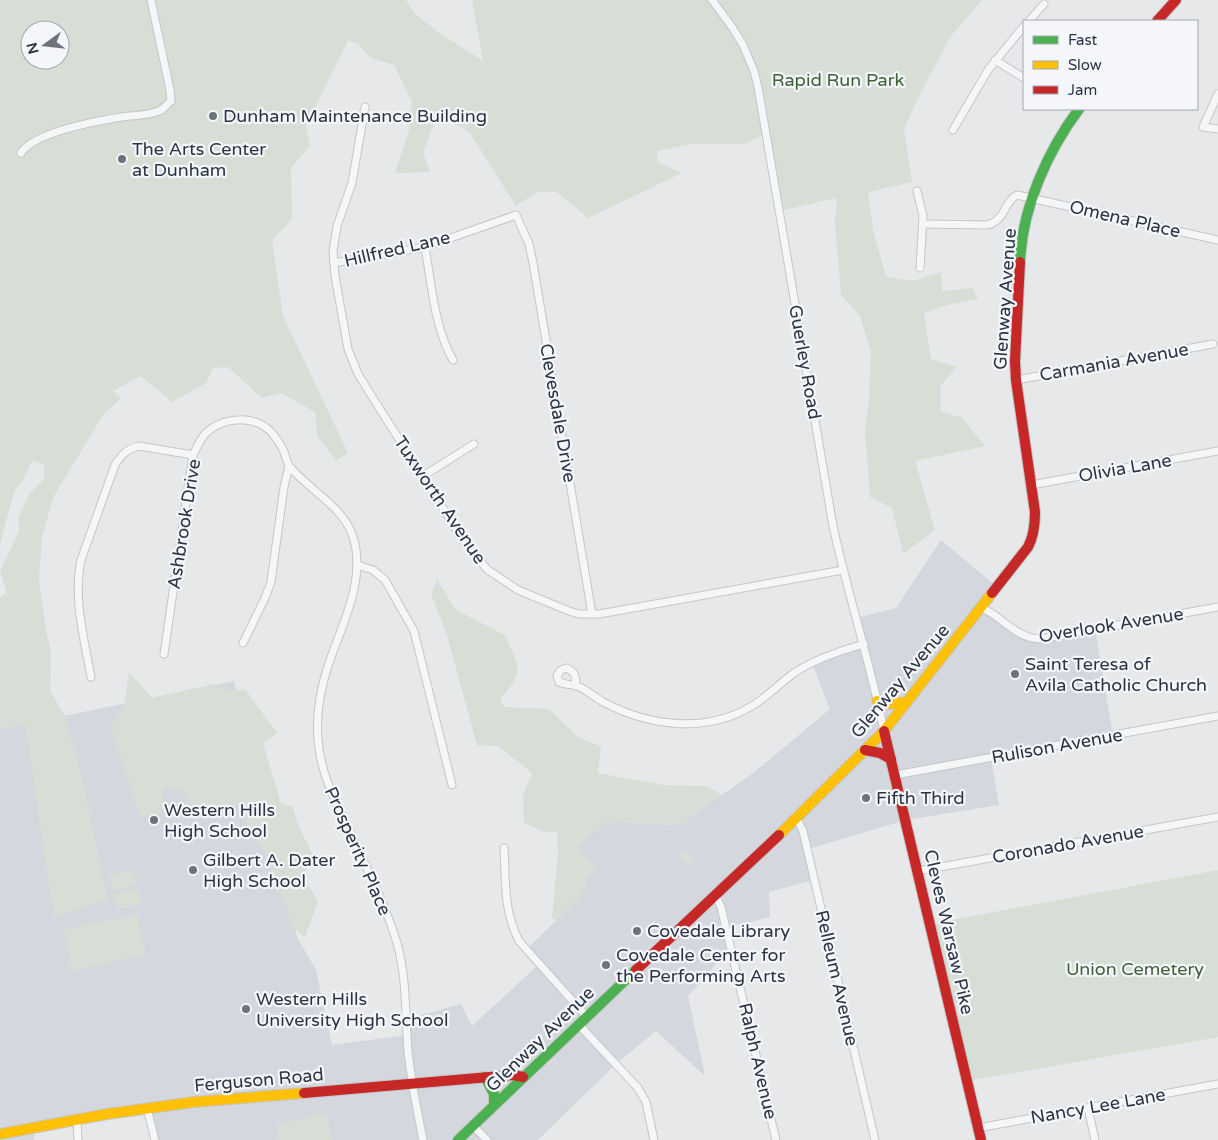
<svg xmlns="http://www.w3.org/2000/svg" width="1218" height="1140" viewBox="0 0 1218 1140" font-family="'Varela Round',sans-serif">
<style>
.built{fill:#d4d7dd}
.green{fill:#d6ded6;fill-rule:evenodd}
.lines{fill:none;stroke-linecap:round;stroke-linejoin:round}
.street-casing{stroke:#c4c6c8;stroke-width:9}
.fast-casing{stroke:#c4c6c8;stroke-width:12}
.slow-casing{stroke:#c4c6c8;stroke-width:12}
.jam-casing{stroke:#c4c6c8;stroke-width:12}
.street{stroke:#f5f6f7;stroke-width:7}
.fast{stroke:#4caf50;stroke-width:10}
.slow{stroke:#ffc107;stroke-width:10}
.jam{stroke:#c62828;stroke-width:10}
.poi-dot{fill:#6c737f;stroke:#f4f6f9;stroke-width:2}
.labels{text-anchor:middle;stroke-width:4.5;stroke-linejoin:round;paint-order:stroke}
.park-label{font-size:18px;fill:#3f6138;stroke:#f4f6f9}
.poi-label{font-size:18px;fill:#2b3445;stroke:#f4f6f9;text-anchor:start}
.street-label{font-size:18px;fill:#2b3445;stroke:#f4f6f9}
</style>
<rect width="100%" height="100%" fill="#e6e8ea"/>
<polygon class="built" points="941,540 997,587 982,608 1033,639 1095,629 1113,735 991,758 999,805 906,820 808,849 814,880 769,892 770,917 726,928 731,947 688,996 705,1076 656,1031 616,1064 538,1140 155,1140 148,1108 34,1128 34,1140 0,1140 0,729 234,681 297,937 316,970 332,1045 407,1035 406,1019 461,1004 472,1026 538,965 525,951 578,899 577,846 607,822 680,825 757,770 830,709 812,663 864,644 857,618 896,608"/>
<g class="green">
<path d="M 0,0 L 406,0 L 415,14 L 438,32 L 483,61 L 472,0 L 982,0 L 951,36 L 920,94 L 904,129 L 912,182 L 868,192 L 873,230 L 886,277 L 913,281 L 941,272 L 942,291 L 973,288 L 978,299 L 946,305 L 924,313 L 931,359 L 956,367 L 940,387 L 941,412 L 961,417 L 985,446 L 915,461 L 935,530 L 903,554 L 892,508 L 870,497 L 865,430 L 869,400 L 871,352 L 860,316 L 841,295 L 835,221 L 837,198 L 780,211 L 766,134 L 743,144 L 692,144 L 657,151 L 658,162 L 682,173 L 588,218 L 557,192 L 537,192 L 516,206 L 470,133 L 438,113 L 423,153 L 430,172 L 395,173 L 409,131 L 412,102 L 394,65 L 371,58 L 357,43 L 348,41 L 306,126 L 310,146 L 291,168 L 292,219 L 272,240 L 283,316 L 348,453 L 336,461 L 317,435 L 315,412 L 281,393 L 262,398 L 228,367 L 213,368 L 206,383 L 172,402 L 141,376 L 113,391 L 121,398 L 103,415 L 54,496 L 42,536 L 39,580 L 46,630 L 51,653 L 50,691 L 65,716 L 84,786 L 108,900 L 54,917 L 25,724 L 0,729 L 0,597 L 7,593 L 0,571 L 20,529 L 18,518 L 30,493 L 44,479 L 44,464 L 32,461 L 24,478 L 14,492 L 0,544 ZM 30,30 L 60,30 L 60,60 L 30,60 Z"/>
<path d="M 437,580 L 456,610 L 505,635 C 519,670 526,669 500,699 L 504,707 L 549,709 L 579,738 L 601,746 L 598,773 L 663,785 L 706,786 L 722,795 L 680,825 L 607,822 L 577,846 L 598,872 L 587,877 C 586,896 570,907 557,920 L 552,918 L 558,853 L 557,832 L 545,832 L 524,823 L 523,795 L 532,773 L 498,746 L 477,745 L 447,635 L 431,594 Z"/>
<polygon points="129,672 152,698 214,684 231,691 245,689 277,733 263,743 281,803 293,807 298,825 313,855 303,876 318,901 305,937 290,926 288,908 274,887 269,854 252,839 243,813 232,803 199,817 184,791 164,787 160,814 140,818 111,726 124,707"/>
<polygon points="684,849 696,862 691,867 678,854"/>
<polygon points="133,870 137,885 113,890 109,875"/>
<polygon points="1218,870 1218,1037 967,1081 930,924"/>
<polygon points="138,889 141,904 117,909 114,894"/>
<polygon points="137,914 146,955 72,971 63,930"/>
<polygon points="326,1113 332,1140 279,1140 276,1125"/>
</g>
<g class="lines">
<g class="street-casing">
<g id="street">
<path d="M 712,0 L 732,27 L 743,45 L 754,71 L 758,87 L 833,526 C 848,595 870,662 884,731"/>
<polyline points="1029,21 1044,4"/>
<polyline points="995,60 1024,78"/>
<polyline points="1218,94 1203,127 1218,129"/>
<polyline points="365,107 352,183 337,226 333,251 335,276 348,349 358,374 371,395 467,546 488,570 518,590 569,611 579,614 599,614 622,610 843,570"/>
<polyline points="953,130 988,70 1024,26"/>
<path d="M 21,153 C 34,132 97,121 121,117 C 134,115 147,116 159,111 C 164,109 167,104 171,101 L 170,90 L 151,0"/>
<polyline points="917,191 923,216 920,268"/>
<path d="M 923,224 L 988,225 C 1008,218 1002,203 1017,195 L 1218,240"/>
<path d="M 425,247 C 431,282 435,330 453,360"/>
<polyline points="334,263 425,247 516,215 529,244 533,263 592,614"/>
<polyline points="1016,380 1213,344"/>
<polyline points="423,476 474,444"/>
<polyline points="1031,485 1218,451"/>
<polyline points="357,565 373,570 385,580 414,631 452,785"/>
<path d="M 982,608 C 1003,617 1016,639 1041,639 L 1218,607"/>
<polyline points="243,643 265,598 271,582 284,487 289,466"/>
<path d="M 164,654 L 193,455 C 197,447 200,439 206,433 C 224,416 256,415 272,433 C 277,439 281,445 284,452 C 286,457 287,463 290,467 C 310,491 344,507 353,537 C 367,580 341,626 328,666 C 320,690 316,714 318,739 C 320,774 337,804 352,836 C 368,871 386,906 397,943 C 407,978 405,1015 408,1051 C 411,1081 417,1110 423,1140"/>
<path d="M 91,677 C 84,638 73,599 81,560 L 115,465 C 121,455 127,449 139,446 L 193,455"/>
<path d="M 576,686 C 576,676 575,672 567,668 L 561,670 L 557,675 L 559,682 C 565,685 570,684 577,686 C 586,689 594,697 603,702 C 649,726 705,734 752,706 C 767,697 779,684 794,673 C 815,659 839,651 864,644"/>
<polyline points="895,775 1218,716"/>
<polyline points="796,817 803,831 875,1140"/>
<path d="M 504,848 C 506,883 503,909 519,941 L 587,1017"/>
<polyline points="918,871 1218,817"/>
<polyline points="715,895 721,907 776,1140"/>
<polyline points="579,1025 638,1088 646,1102 654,1140"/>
<polyline points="147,1108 155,1140"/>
<polyline points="1088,1108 1095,1140"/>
<polyline points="77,1120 78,1140"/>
<polyline points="473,1126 487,1140"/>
<polyline points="978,1128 1218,1084"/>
</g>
</g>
<g class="fast-casing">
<g id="fast">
<path d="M 1020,262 C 1022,208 1047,152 1079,109"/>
<polyline points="485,1077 494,1094 494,1105"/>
<polyline points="458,1140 636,970"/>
</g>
</g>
<g class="slow-casing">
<g id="slow">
<polyline points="877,701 889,704 907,702"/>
<polyline points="779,835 884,731 992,593"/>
<polyline points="0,1134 107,1114 194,1102 304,1093"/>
</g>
</g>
<g class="jam-casing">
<g id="jam">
<polyline points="1157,21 1176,0"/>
<path d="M 992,593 L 1028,547 C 1034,536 1035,525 1035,512 L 1016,380 L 1015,361 L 1020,262"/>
<polyline points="884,731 981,1140"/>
<polyline points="865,750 880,753 891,759"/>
<polyline points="636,970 779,835"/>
<polyline points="304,1093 513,1075 523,1077"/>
</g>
</g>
<use href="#street" class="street"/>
<use href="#fast" class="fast"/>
<use href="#slow" class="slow"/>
<use href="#jam" class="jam"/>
</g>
<g class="poi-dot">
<circle cx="213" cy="116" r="5"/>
<circle cx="122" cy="159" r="5"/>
<circle cx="1015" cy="674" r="5"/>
<circle cx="866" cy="798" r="5"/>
<circle cx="154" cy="820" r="5"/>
<circle cx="193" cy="870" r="5"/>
<circle cx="637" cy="931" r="5"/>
<circle cx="606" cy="965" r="5"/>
<circle cx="246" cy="1009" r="5"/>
</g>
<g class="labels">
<g class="park-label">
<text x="838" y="86">Rapid Run Park</text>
<text x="1135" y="975">Union Cemetery</text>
</g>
<g class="poi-label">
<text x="223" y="122">Dunham Maintenance Building</text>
<text x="132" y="155">The Arts Center<tspan x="132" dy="21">at Dunham</tspan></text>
<text x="1025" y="670">Saint Teresa of<tspan x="1025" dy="21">Avila Catholic Church</tspan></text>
<text x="876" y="804">Fifth Third</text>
<text x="164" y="816">Western Hills<tspan x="164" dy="21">High School</tspan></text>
<text x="203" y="866">Gilbert A. Dater<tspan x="203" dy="21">High School</tspan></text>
<text x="647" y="937">Covedale Library</text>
<text x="616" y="961">Covedale Center for<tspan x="616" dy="21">the Performing Arts</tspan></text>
<text x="256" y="1005">Western Hills<tspan x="256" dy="21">University High School</tspan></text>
</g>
<g class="street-label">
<text transform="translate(1125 219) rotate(13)" y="6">Omena Place</text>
<text transform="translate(397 249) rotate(-13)" y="6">Hillfred Lane</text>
<text transform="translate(1005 299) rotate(-86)" y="6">Glenway Avenue</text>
<text transform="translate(805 362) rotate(80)" y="6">Guerley Road</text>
<text transform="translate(1114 362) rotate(-10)" y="6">Carmania Avenue</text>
<text transform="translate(558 413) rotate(80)" y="6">Clevesdale Drive</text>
<text transform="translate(1125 468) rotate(-10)" y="6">Olivia Lane</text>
<text transform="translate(440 500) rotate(56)" y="6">Tuxworth Avenue</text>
<text transform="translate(184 524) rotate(-81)" y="6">Ashbrook Drive</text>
<text transform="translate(1111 625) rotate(-9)" y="6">Overlook Avenue</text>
<text transform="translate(900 681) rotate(-50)" y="6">Glenway Avenue</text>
<text transform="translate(1057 746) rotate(-10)" y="6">Rulison Avenue</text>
<text transform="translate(1068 844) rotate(-10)" y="6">Coronado Avenue</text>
<text transform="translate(358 851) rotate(66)" y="6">Prosperity Place</text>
<text transform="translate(949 932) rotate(77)" y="6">Cleves Warsaw Pike</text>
<text transform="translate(837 978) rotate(77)" y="6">Relleum Avenue</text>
<text transform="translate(540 1039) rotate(-44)" y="6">Glenway Avenue</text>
<text transform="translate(758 1061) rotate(77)" y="6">Ralph Avenue</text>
<text transform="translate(259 1080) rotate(-5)" y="6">Ferguson Road</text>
<text transform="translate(1098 1106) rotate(-10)" y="6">Nancy Lee Lane</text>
</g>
</g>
<rect x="1023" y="20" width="175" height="90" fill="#f4f6f9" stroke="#a4a8b1"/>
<rect x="1033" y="36" width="25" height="8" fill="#4caf50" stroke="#a4a8b1"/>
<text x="1068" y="45" font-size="15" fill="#2b3445">Fast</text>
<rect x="1033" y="61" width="25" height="8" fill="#ffc107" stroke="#a4a8b1"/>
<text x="1068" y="70" font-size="15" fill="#2b3445">Slow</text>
<rect x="1033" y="86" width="25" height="8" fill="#c62828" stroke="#a4a8b1"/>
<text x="1068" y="95" font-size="15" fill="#2b3445">Jam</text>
<g transform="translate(45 45) rotate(255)"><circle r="24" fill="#f4f6f9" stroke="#a4a8b1"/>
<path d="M0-4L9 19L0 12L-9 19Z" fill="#6c737f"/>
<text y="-8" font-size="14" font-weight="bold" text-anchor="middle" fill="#2b3445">N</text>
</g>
</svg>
